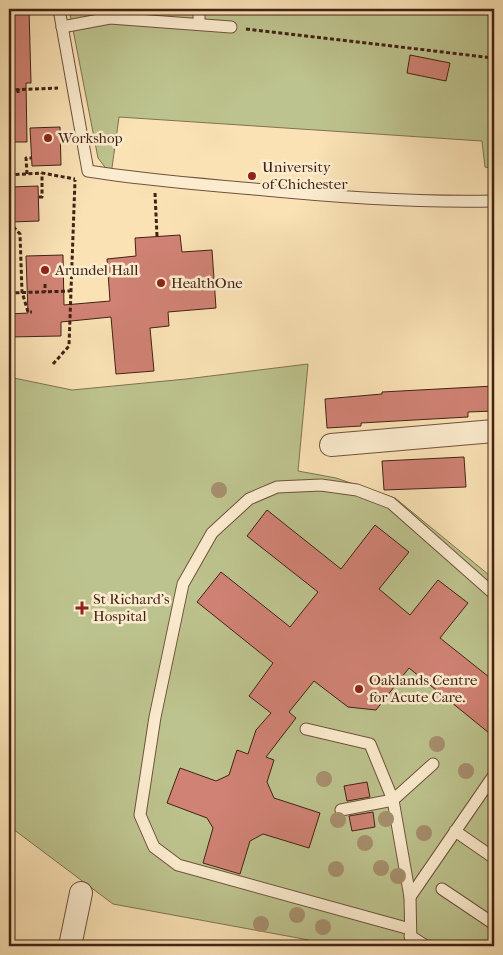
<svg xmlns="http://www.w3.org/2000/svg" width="503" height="955" viewBox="0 0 503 955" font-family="'IM FELL French Canon',serif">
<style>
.green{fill:#bdc38e;stroke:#807251}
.building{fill:#d08274;stroke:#422214}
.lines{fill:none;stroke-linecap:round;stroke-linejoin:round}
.lane-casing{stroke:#70523c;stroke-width:13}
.street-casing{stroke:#70523c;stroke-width:24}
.path{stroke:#422214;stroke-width:3;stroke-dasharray:4 2.5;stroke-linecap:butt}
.lane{stroke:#fceccf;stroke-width:11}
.street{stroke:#fceccf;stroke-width:22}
.tree{fill:#a68e6d}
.poi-dot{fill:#8f2418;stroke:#fceccf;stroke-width:2}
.labels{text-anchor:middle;stroke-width:5;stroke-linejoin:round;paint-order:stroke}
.poi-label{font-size:15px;fill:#422214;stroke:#fceccf;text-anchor:start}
</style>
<rect width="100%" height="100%" fill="#fae2b5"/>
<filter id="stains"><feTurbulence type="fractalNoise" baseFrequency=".004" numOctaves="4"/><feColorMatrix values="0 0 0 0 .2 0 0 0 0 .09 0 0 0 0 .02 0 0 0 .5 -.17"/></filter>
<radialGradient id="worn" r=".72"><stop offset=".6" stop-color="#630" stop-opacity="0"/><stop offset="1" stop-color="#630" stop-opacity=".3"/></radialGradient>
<g class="green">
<polygon points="69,9 494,9 494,169 485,167 482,141 119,117 111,175 98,158"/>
<polygon points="308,364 298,471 336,478 395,498 494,579 494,946 310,946 309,940 113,904 9,826 9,377 72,390 186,379"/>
</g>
<g class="building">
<polygon points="9,9 29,9 31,83 26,83 27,142 9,142"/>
<polygon points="410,55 450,63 446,81 407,73"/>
<polygon points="60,127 61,165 32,166 30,128"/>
<polygon points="38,186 39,221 11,222 10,187"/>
<polygon points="180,235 182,252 212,250 216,308 168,312 169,326 150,328 154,371 116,374 111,317 61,322 61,336 9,337 9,314 28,313 26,256 63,255 64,305 110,301 107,259 136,256 135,238"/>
<polygon points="494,386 494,411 468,412 468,417 361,423 361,426 327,428 325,399 382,394 382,392"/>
<polygon points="464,457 466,487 384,490 382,461"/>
<polygon points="267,510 341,569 375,525 409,552 379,589 410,615 438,580 468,603 440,638 494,681 494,737 409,668 376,710 348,707 314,681 289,712 296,718 266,757 274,760 267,782 274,798 320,813 309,848 263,834 250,841 240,874 203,863 213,828 207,818 167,803 180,768 216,781 229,775 237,750 248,754 256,730 271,713 249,696 273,663 197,602 221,572 290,627 318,592 247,536"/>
<polygon points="367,782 370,797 347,801 344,786"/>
<polygon points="373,812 375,827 352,831 349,816"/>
</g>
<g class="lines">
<g class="lane-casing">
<g id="lane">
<path d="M 59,9 L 88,171 C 143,180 199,184 254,189 C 334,197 414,203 494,201"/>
<polyline points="199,9 199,24"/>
<polyline points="62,27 110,18 231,27"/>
<polyline points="306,729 370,744 393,800 410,897 411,946"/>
<polyline points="341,810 393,800 433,764"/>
<polyline points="455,831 494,858"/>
<polyline points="442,889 494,924"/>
<polyline points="410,897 494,775"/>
<polyline points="410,929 178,865 154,847 140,815 155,717 183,584 212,533 249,499 277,487 321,485 357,490 391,503 494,594"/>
<polyline points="410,936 426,946"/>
</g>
</g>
<g class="street-casing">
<g id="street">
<polyline points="331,445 494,431"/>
<polyline points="70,946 81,893"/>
</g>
</g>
<g class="path">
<polyline points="246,29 494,58"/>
<polyline points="18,89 18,95"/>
<polyline points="9,90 58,88"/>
<polyline points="27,174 26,158 31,158"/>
<polyline points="9,175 42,173 75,179"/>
<polyline points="155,193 157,236"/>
<polyline points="39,197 42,197 42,173"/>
<polyline points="9,222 20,234 22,292 28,312 32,312"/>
<polyline points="45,284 45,292"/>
<polyline points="9,293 70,291"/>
<polyline points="53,364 69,346 75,180"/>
</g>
<use href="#lane" class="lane"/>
<use href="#street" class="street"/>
</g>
<g class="tree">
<circle cx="219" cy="490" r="8"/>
<circle cx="437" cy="744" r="8"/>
<circle cx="466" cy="771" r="8"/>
<circle cx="324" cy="779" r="8"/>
<circle cx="386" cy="819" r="8"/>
<circle cx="338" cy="820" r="8"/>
<circle cx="424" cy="833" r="8"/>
<circle cx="365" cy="843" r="8"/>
<circle cx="381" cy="868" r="8"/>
<circle cx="336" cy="869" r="8"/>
<circle cx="398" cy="876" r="8"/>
<circle cx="297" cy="915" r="8"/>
<circle cx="261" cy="924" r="8"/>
<circle cx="323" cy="927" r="8"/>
</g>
<g class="poi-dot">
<circle cx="48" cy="138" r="5"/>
<circle cx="252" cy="176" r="5"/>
<circle cx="45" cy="270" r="5"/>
<circle cx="161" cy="283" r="5"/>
<path d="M79.5 600.5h5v5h5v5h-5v5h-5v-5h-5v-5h5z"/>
<circle cx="359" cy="689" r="5"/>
</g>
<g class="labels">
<g class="poi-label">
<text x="58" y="143">Workshop</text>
<text x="262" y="172">University<tspan x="262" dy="17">of Chichester</tspan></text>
<text x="55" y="275">Arundel Hall</text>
<text x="171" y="288">HealthOne</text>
<text x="93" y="604">St Richard's<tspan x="93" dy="17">Hospital</tspan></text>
<text x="369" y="685">Oaklands Centre<tspan x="369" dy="17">for Acute Care.</tspan></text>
</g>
</g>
<rect width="503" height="955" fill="none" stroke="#fae2b5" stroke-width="30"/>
<rect x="10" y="10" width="483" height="935" fill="none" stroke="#422214" stroke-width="2.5"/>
<rect x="15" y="15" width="473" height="925" fill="none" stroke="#422214"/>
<rect width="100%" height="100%" filter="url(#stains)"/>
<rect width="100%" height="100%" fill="url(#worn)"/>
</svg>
